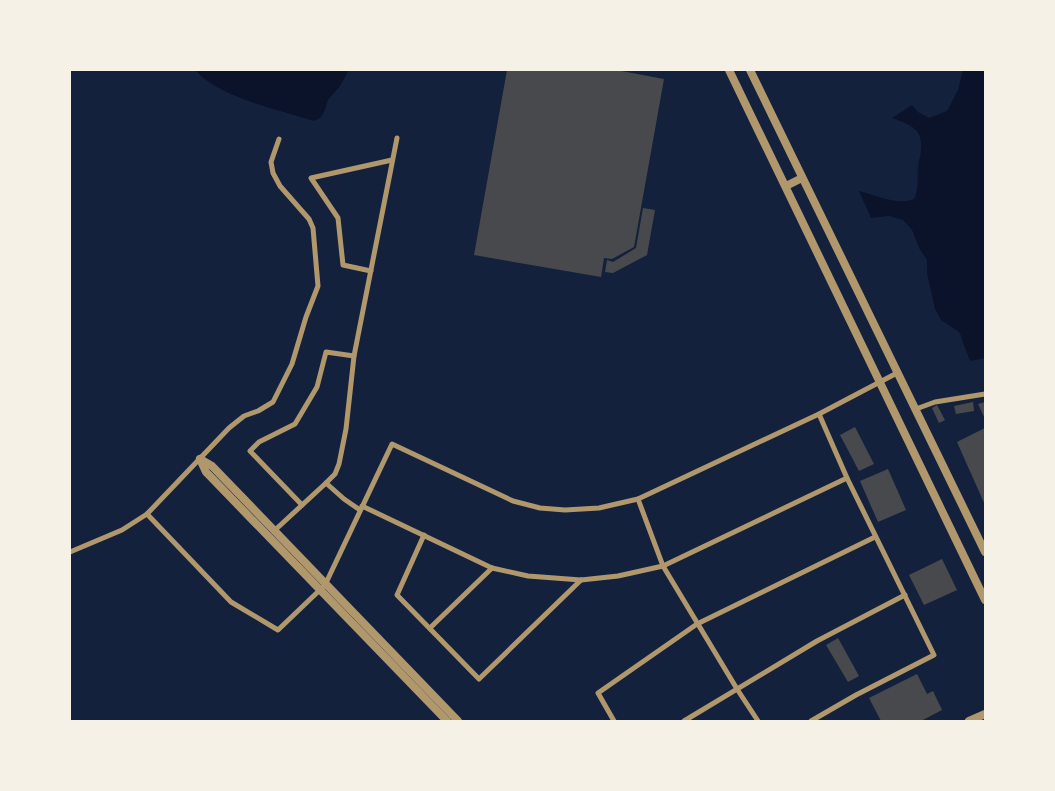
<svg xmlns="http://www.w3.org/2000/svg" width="1055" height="791" viewBox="0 0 1055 791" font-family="'Source Sans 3',sans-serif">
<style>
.water{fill:#0b132b}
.building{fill:#48494c}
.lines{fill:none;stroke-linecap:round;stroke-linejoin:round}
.minor{stroke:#b1986c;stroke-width:5}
.tertiary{stroke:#b1986c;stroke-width:8}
</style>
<rect width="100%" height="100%" fill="#14213d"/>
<g class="water">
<path d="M 195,70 L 349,70 L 340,86 L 328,100 L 324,112 L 320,118 L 314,121 C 277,109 220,98 195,70 Z"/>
<path d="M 963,70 L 985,70 L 985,358 L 970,361 L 963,343 L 961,336 L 959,332 L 941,320 L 935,309 L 927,273 L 927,260 L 919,248 L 912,230 L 903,220 L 889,216 L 871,218 L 859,191 C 876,195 897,206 914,199 C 919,189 917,179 918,168 C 918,162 921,155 921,149 C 923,128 908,124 892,118 L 912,105 L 918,112 L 929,118 L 947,111 L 958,90 Z"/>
</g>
<g class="building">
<polygon points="507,70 616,70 664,79 634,247 612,259 604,258 601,277 474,255"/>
<polygon points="643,208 655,210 647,255 613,273 605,272 607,260 613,262 636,248"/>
<polygon points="973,402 974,411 956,414 954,406"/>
<polygon points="985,402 985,419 978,404"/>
<polygon points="937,405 945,420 939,423 932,408"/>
<polygon points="855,427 874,464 859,471 840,435"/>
<polygon points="985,428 985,505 957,442"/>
<polygon points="888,469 906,510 878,522 860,481"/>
<polygon points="942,559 957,590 924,605 909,575"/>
<polygon points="838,638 859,676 848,682 826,645"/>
<polygon points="917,674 927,694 933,691 942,710 921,721 881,721 869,698"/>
</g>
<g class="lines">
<g class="minor">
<polyline points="371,271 343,265 338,218 311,178 392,160"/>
<polyline points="916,409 935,402 985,394"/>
<polyline points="326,483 344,499 360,510"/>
<polyline points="638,499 663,566 737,689 758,721"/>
<polyline points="302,505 250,451 259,442 295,424 317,387 326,352 354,356"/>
<polyline points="362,506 492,568 528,576 581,580 618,576 663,566 847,478"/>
<polyline points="147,514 231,602 278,630 325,585 392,444 513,501 540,508 565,510 599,508 638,499 819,414 897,373"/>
<polyline points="274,531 326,483 335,474 339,464 346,429 354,356 397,138"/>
<polyline points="424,535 397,595 479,679 581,580"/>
<polyline points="70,552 122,530 147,514 229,428 244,416 258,411 273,402 292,364 306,317 318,286 313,228 309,219 280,186 273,173 271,162 279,139"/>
<polyline points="430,628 492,568"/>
<polyline points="614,721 598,693 697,624 875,537"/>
<polyline points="684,721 817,641 905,595"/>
<polyline points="811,721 856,695 934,655 847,478 819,414"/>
</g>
<g class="tertiary">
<polyline points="729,70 985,600"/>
<polyline points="750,70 985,552"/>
<polyline points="786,186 802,178"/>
<polyline points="200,459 212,466 458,721"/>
<polyline points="200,459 206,472 447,721"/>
<polyline points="969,721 985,714"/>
</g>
</g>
<rect width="1055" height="791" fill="none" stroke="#f6f1e7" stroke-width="142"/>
</svg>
